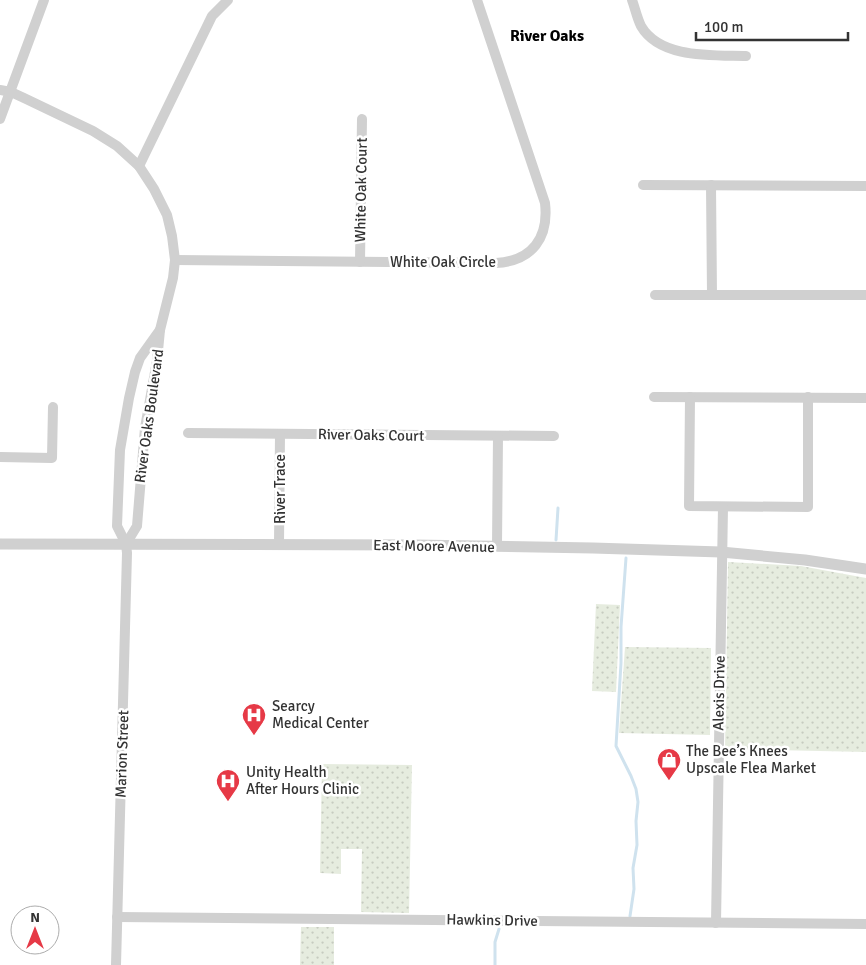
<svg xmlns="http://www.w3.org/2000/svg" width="866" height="965" viewBox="0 0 866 965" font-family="Signika,sans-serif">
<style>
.grass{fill:url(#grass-dots)}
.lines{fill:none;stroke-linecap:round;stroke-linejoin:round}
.stream{stroke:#cfe2ee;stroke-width:3}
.minor{stroke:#d0d0d0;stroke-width:10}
.tertiary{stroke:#d0d0d0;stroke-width:11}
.labels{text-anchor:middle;stroke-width:5;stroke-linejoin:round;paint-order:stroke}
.street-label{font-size:15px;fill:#333;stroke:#fff}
.poi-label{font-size:15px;fill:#333;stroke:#fff;text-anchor:start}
.neighbourhood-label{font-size:16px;font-weight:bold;fill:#000;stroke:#fff}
</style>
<defs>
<pattern id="grass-dots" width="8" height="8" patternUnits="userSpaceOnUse" patternTransform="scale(1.25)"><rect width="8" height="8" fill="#e6ecdf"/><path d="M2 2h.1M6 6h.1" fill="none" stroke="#c6cbc0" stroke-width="1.8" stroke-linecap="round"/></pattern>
</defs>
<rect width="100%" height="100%" fill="#fff"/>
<g class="grass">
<polygon points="728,562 801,566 866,578 866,752 725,749"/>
<polygon points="596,604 620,605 616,692 592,691"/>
<polygon points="625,647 711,648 710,735 619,733"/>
<polygon points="322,764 412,765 409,913 361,912 362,849 341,849 341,874 320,873"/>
<polygon points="301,927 334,927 334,965 300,965"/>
</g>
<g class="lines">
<g class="stream">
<polyline points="556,540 558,508"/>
<polyline points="626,558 621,627 621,663 616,746 631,776 636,789 638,802 636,821 637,845 633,868 634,889 630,916"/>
<polyline points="495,965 495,942 499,929"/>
</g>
<g class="minor">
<path d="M 632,0 C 635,8 637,18 641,26 C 660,59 713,55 746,56"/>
<polyline points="0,90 11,92 24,98 93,131 117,146 139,166 154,189 167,215 172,236 175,260 173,278 160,330 157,361 145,428 137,526 126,544"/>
<polyline points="0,119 44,0"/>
<polyline points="139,166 212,16 228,0"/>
<polyline points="643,185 866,186"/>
<polyline points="711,185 712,295"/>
<path d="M 175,260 L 496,263 C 532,261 549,238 545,203 L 477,0"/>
<polyline points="360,262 362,119"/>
<polyline points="655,295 866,295"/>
<polyline points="654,397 866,398"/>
<polyline points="690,397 689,506 808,507 808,397"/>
<polyline points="188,433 554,436"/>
<polyline points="0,457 52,458 53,407"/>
<polyline points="279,545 280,434"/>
<polyline points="497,546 498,436"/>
<polyline points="117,917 866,924"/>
<polyline points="716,923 723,507"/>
<polyline points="116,965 127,553 126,544 117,526 120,450 129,398 135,372 140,358 160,330"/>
</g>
<polyline class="tertiary" points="0,544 414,545 593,548 721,552 805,560 866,569"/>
</g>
<defs>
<g id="hospital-pin" transform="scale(1.25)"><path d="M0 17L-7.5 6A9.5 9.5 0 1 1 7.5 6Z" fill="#e63946" stroke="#fff"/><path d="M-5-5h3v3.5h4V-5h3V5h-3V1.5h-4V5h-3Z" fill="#fff"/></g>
<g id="shop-pin" transform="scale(1.25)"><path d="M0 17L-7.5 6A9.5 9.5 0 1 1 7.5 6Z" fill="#e63946" stroke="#fff"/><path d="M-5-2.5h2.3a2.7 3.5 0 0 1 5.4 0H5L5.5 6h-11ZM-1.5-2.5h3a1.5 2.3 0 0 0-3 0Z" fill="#fff"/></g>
</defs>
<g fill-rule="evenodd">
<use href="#hospital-pin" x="254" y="715"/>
<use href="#shop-pin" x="669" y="760"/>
<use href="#hospital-pin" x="228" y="781"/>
</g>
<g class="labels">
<g class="street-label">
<text transform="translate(361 190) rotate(-89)" y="5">White Oak Court</text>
<text x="443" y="267">White Oak Circle</text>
<text transform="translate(149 416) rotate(-82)" y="5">River Oaks Boulevard</text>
<text transform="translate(371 435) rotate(1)" y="5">River Oaks Court</text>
<text transform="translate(280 489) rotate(-90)" y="5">River Trace</text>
<text transform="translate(434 546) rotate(1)" y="5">East Moore Avenue</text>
<text transform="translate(719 693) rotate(-89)" y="5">Alexis Drive</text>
<text transform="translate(122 754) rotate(-88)" y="5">Marion Street</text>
<text transform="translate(492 920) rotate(1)" y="5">Hawkins Drive</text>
</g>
<g class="poi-label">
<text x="272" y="711">Searcy<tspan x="272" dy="17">Medical Center</tspan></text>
<text x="686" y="756">The Bee’s Knees<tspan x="686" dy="17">Upscale Flea Market</tspan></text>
<text x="246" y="777">Unity Health<tspan x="246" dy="17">After Hours Clinic</tspan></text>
</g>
<g class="neighbourhood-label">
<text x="547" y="41">River Oaks</text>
</g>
</g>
<g transform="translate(35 930)"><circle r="24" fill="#ffffff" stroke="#adadad"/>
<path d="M0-4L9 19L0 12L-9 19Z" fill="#e63946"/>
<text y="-8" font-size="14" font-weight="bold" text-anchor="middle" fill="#333333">N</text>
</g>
<path d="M696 32v8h152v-8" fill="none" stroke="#333333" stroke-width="2.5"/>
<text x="704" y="32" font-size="15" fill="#333333" stroke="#ffffff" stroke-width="4" paint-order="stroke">100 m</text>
</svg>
